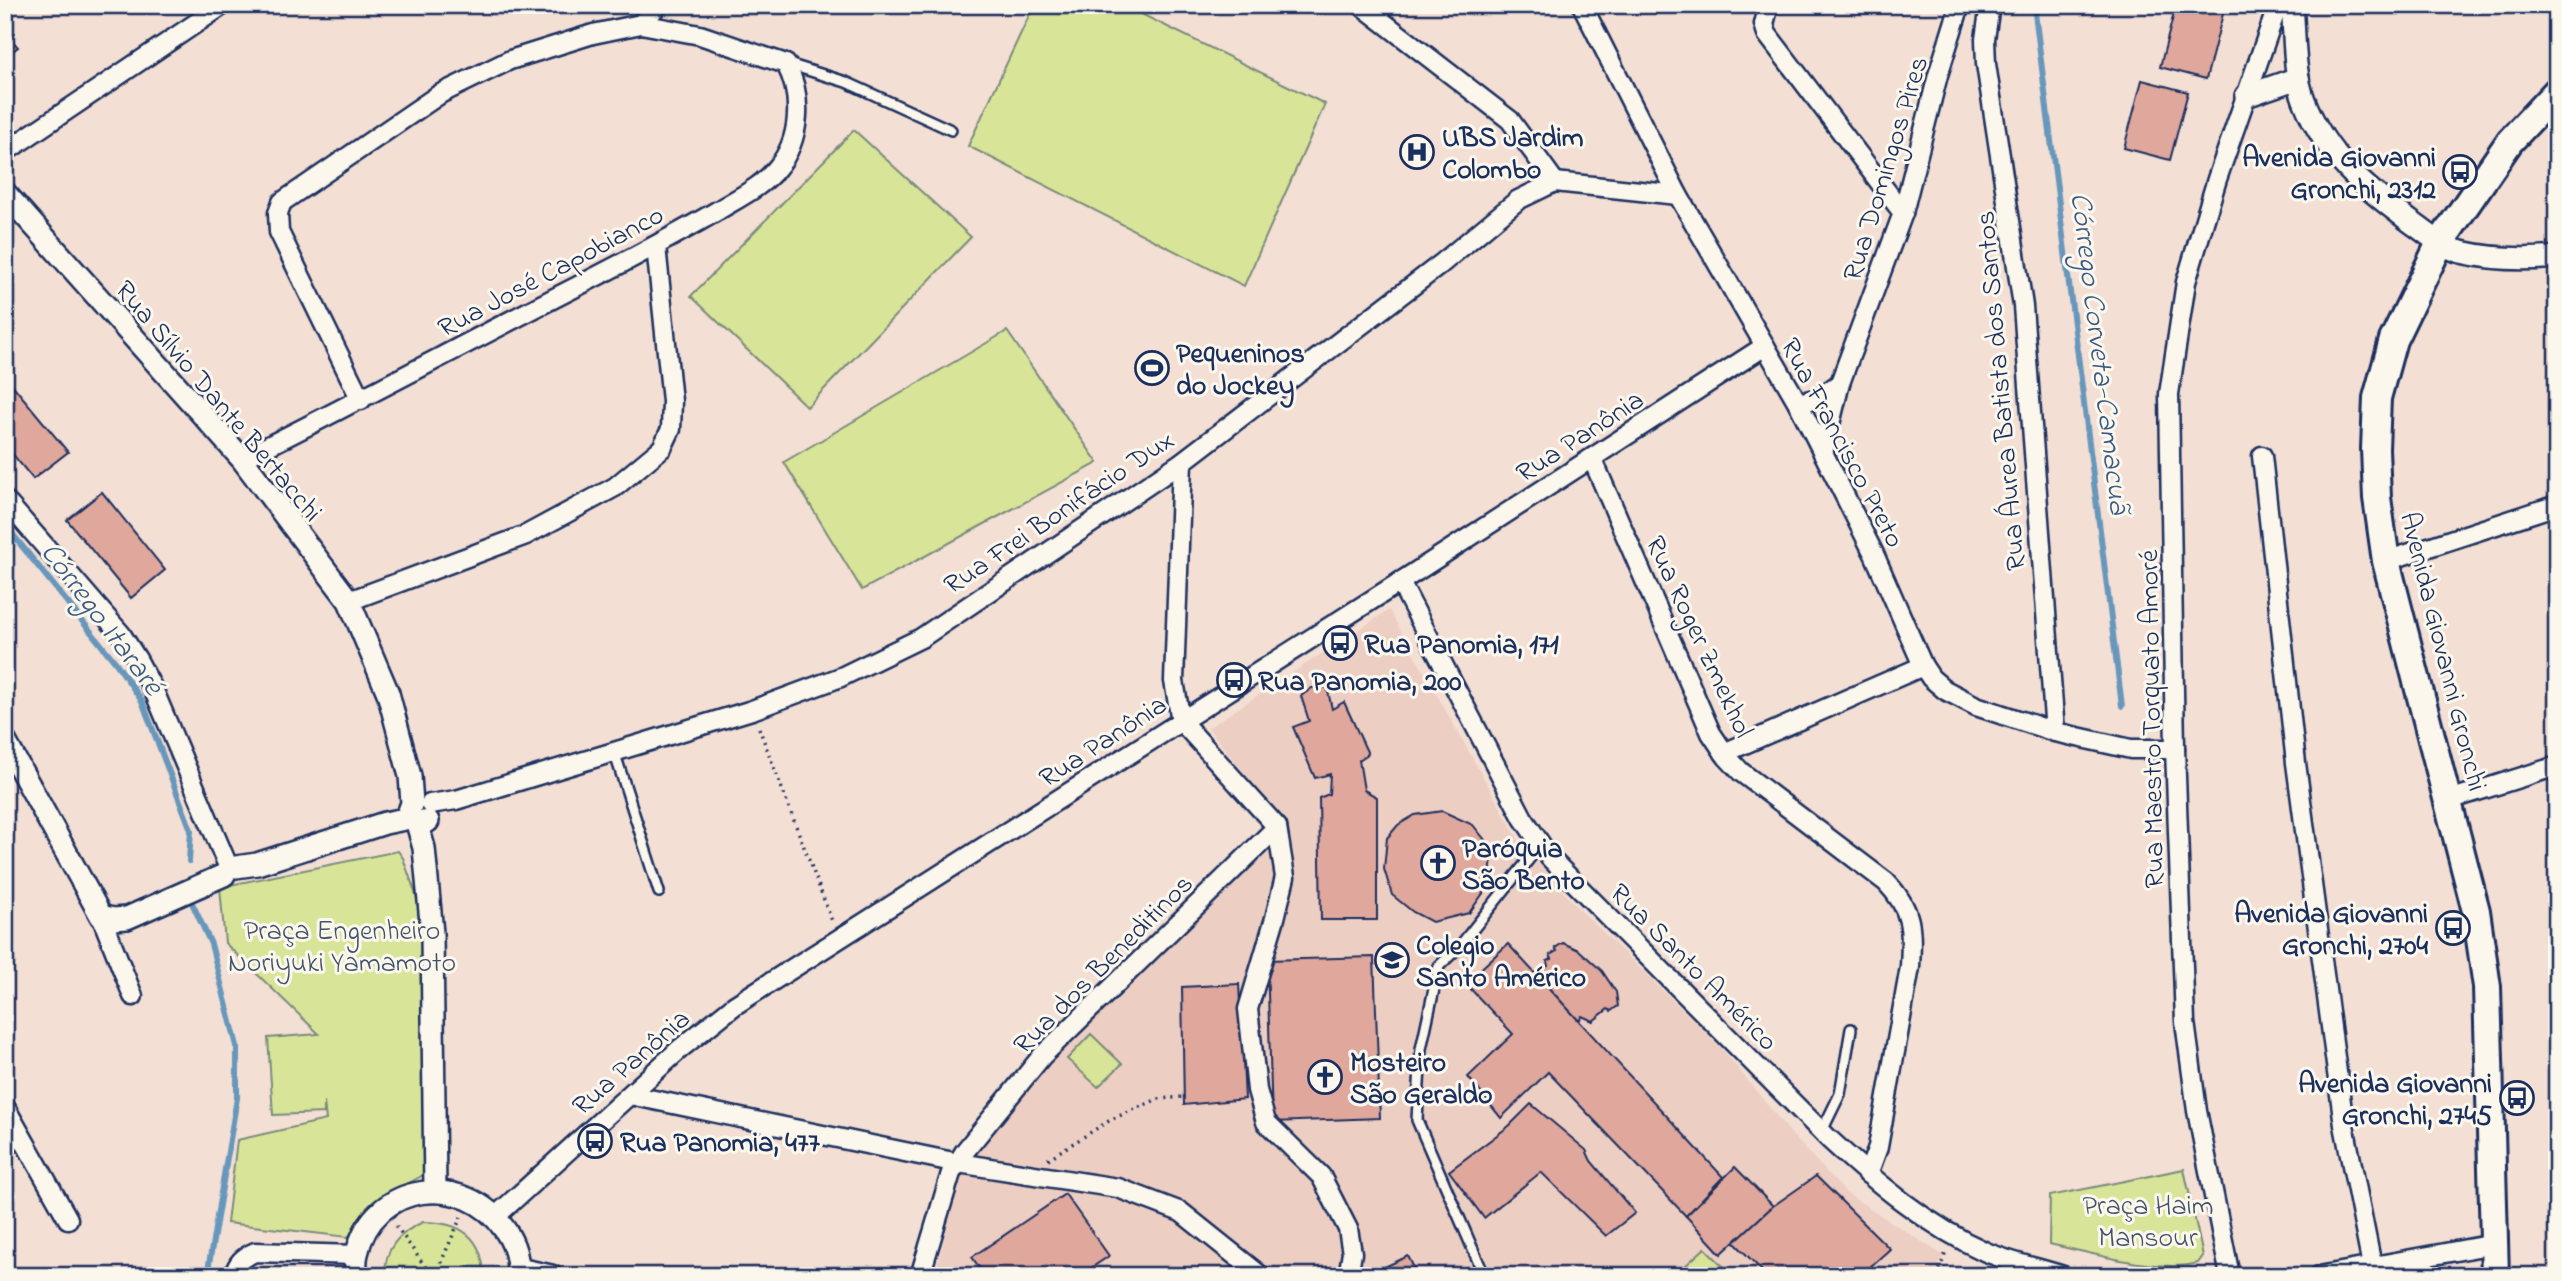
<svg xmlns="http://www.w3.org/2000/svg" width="2562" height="1281" viewBox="0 0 2562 1281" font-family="'Indie Flower',sans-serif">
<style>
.built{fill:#edcec3}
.green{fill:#d8e598;stroke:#7a8a7b;stroke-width:2}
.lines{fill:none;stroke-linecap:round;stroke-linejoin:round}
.stream{stroke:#6797bc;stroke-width:6}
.building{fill:#e0a79c;stroke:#1b2f5e;stroke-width:2}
.service-casing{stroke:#1b2f5e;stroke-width:14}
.minor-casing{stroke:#1b2f5e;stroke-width:23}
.tertiary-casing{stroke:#1b2f5e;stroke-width:26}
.primary-casing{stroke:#1b2f5e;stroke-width:32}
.path{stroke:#1b2f5e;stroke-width:3.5;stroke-dasharray:2 5;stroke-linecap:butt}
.service{stroke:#fbf7ec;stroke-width:9}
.minor{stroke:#fbf7ec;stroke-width:18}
.tertiary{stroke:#fbf7ec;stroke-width:21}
.primary{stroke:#fbf7ec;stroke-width:26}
.labels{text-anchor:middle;stroke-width:6;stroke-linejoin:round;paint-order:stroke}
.poi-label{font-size:28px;font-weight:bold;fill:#1b2f5e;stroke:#fbf7ec;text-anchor:start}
.street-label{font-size:28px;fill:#1b2f5e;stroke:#fbf7ec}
.park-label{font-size:28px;fill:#41536a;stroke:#fbf7ec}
.water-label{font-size:30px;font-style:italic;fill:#3a5a85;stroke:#fbf7ec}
</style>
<rect width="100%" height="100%" fill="#f3dfd4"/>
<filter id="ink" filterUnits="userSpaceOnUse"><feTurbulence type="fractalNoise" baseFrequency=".0143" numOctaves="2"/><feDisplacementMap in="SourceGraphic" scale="14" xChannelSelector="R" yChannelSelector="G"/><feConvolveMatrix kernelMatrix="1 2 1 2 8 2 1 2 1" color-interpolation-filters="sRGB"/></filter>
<g filter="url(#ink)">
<polygon class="built" points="1389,610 1521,844 1578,908 1717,1043 1794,1137 1846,1193 1944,1256 1933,1276 934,1276 963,1168 1049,1061 1284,835 1277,814 1208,728"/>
<g class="green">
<polygon points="1034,5 1123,5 1325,104 1244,286 968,146"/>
<polygon points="854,130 971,237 807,407 691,296"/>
<polygon points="1007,331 1098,463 862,590 784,462"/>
<polygon points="398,851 403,858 421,909 425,1174 382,1198 348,1237 227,1223 237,1140 326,1120 324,1102 324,1113 273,1115 268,1038 319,1034 225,943 220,887"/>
<polygon points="1091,1034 1122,1064 1098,1087 1067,1059"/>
<path d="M 2184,1169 L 2203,1256 L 2198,1263 C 2161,1274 2088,1252 2049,1244 L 2050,1196 Z"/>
<path d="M 423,1222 C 460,1222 483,1236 484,1276 L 385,1276 C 384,1248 399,1233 423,1222 Z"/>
<polygon points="1705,1248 1733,1276 1674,1276"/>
</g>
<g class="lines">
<g class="stream">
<polyline points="2034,5 2122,706"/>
<polyline points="5,525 116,663 142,701 191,830 189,861"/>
<polyline points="193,905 211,944 237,1046 237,1098 207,1276"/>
</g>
</g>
<g class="building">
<polygon points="2176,5 2205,5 2224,10 2206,79 2160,67"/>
<polygon points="5,32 18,47 5,57"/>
<polygon points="2142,80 2188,92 2170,160 2124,148"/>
<polygon points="5,376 68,452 33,479 5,445"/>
<polygon points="102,492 165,570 131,598 67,520"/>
<polygon points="1327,687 1332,709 1344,702 1368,754 1359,760 1364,790 1377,797 1377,920 1321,920 1319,798 1329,794 1330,774 1315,778 1293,727 1309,721 1301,696 1312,688"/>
<polygon points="1442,811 1473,825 1485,840 1492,857 1489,885 1469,913 1432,922 1413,912 1392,895 1384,869 1387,838 1398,825 1415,815"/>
<polygon points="1563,943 1579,950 1602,971 1616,992 1618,1006 1611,1011 1608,1009 1593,1021 1582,1016 1579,1021 1544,983 1549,981 1542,970 1548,966 1547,961 1552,959 1550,955 1557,951 1555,948"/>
<polygon points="1508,944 1723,1177 1686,1216 1548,1072 1501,1118 1468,1077 1513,1034 1465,983"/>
<polygon points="1374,957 1380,1118 1272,1122 1267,960"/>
<polygon points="1239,984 1245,1099 1184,1105 1182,987"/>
<polygon points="1531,1104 1586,1150 1591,1161 1635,1213 1606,1236 1541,1172 1484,1218 1449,1171 1509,1126"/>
<polygon points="1735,1167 1773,1206 1721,1254 1686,1216"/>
<polygon points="1816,1176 1890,1249 1860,1276 1767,1276 1734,1242 1773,1206"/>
<polygon points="1065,1194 1109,1256 1079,1276 985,1276 972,1257"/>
<polygon points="1408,1256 1418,1276 1379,1276 1376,1271"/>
</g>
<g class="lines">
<g class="service-casing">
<g id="service">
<polyline points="788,64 846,82 951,130"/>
<polyline points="614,751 659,892"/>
<polyline points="1822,1131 1840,1094 1851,1029"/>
<polyline points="1484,1275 1417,1120 1421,1049 1439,966 1459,947 1541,844"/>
</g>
</g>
<g class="minor-casing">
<g id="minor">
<polyline points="1361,5 1510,120 1555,182"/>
<polyline points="1582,5 1678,195 1798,403 1874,554 1923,666 1931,678 1945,690 1976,706 2055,732 2131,749 2175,749"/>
<polyline points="1769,5 1764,24 1767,34 1903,213"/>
<polyline points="1990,5 1985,39 1986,64 2023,306 2055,732"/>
<polyline points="641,24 658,5"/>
<polyline points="5,152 223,5"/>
<polyline points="1798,403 1819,398 1840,383"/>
<polyline points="1823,453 1840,383 1903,213 1938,75 1960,5"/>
<polyline points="2262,456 2296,763 2344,1125 2372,1266"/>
<path d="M 1592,458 L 1711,733 L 1727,757 L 1741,772 L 1886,882 C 1913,910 1912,929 1910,967 L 1878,1147 L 1868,1174"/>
<path d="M 242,459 C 353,404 462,345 572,289 C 621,264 669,239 717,211 C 738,198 762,187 777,168 C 801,140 803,96 786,64 L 700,35 L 641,24 L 593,34 L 510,60 L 440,94 L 282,202 L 278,213 L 279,232 L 361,400"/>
<polyline points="5,500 121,634 137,659 154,691 228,866"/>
<polyline points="2386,561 2557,505"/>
<path d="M 1400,582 L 1523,818 L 1550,858 L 1829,1139 C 1877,1183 1926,1225 1986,1252 C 2010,1262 2038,1268 2063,1276"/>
<polyline points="349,601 526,535 615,487 662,448 671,429 672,401 656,246"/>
<polyline points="1724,753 1923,666"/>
<polyline points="2449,800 2557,766"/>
<polyline points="430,804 456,800 752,710 841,677 921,638 1182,462 1441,264 1518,200 1555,182 1678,195"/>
<polyline points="1277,827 1285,877 1275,918 1248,1009 1257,1090 1266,1122 1321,1176 1348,1229 1352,1253 1348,1276"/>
<polyline points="101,916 133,996"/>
<polyline points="630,1095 958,1163 1118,1188 1181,1212 1261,1276"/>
<polyline points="5,1107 68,1219"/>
<polyline points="496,1216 681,1048 735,1005 1400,582 1765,346"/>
<path d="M 234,1276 C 237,1263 243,1257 255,1252 L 356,1255"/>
<polyline points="920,1276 951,1173 965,1151 1042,1056 1277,827 1181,721 1174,681 1182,462"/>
<polyline points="2230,1276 2197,1111 2185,1022 2175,749 2169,394 2186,282 2217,179 2278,5"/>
<polyline points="2319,1276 2494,1244"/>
</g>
</g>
<g class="tertiary-casing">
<g id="tertiary">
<path d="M 2292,5 C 2295,36 2293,71 2304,100 C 2326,157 2364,187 2411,222 C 2427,233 2442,247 2461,252 C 2491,259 2527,260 2557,257"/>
<polyline points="2246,96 2298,78"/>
<polyline points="5,193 242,459 349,601 388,693 410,776 412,803 408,814 417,823 428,821"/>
<polyline points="5,741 101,916 113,919 127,918 224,875"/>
<polyline points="417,823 424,848 432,933 435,1191"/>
<polyline points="236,867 257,864 385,823 410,818"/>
<polyline points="518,1269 551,1276"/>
<path d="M 356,1276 C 356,1269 355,1261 357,1254 C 372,1181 466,1171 505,1230 C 514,1243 520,1261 517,1276"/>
</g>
</g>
<g class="primary-casing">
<polyline id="primary" points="2495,1276 2487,987 2476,911 2386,561 2377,498 2375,449 2377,398 2393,340 2440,243 2510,141 2557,91"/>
</g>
<g class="path">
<polyline points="759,728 832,921"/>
<polyline points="1048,1159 1112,1119 1158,1099 1184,1097"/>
<polyline points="396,1226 432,1276"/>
<polyline points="435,1276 461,1217"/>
<polyline points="463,1276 499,1272"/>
<polyline points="1937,1276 1946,1252"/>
</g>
<use href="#service" class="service"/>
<use href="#minor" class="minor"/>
<use href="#tertiary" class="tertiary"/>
<use href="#primary" class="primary"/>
</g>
</g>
<defs>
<g id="hospital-ring" transform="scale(1.75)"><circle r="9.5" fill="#fbf7ec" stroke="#1b2f5e" stroke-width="1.5"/><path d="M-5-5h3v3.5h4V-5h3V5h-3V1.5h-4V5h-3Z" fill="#1b2f5e"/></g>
<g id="bus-ring" transform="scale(1.75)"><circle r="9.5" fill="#fbf7ec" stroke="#1b2f5e" stroke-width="1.5"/><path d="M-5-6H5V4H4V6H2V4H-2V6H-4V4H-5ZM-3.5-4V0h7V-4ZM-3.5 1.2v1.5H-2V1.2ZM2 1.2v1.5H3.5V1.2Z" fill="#1b2f5e"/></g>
<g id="stadium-ring" transform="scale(1.75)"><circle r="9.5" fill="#fbf7ec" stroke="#1b2f5e" stroke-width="1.5"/><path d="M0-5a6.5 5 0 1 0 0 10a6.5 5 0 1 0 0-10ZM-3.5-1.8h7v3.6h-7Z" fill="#1b2f5e"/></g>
<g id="church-ring" transform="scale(1.75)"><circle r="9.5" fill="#fbf7ec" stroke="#1b2f5e" stroke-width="1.5"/><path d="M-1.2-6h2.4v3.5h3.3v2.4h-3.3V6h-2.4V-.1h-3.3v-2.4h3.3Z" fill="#1b2f5e"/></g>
<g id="school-ring" transform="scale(1.75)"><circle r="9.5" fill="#fbf7ec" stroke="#1b2f5e" stroke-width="1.5"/><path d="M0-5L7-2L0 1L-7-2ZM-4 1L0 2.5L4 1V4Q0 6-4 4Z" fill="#1b2f5e"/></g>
</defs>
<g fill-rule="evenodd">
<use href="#hospital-ring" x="1417" y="152"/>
<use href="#bus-ring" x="2460" y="172"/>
<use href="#stadium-ring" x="1152" y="368"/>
<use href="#bus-ring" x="1340" y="643"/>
<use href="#bus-ring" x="1234" y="680"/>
<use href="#church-ring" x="1438" y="863"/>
<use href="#bus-ring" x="2453" y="928"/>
<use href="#school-ring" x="1392" y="960"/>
<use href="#church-ring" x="1325" y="1077"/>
<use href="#bus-ring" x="2517" y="1098"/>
<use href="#bus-ring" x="595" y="1141"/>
</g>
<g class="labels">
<g class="poi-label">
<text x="1442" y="146">UBS Jardim<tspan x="1442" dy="32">Colombo</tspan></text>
<text x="2436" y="166" text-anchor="end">Avenida Giovanni<tspan x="2436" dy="32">Gronchi, 2312</tspan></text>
<text x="1176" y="362">Pequeninos<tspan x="1176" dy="32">do Jockey</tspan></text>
<text x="1364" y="653">Rua Panomia, 171</text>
<text x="1258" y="690">Rua Panomia, 200</text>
<text x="1462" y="857">Paróquia<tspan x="1462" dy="32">São Bento</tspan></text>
<text x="2428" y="922" text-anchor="end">Avenida Giovanni<tspan x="2428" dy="32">Gronchi, 2704</tspan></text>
<text x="1416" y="954">Colegio<tspan x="1416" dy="32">Santo Américo</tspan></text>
<text x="1350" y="1071">Mosteiro<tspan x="1350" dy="32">São Geraldo</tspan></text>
<text x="2492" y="1092" text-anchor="end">Avenida Giovanni<tspan x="2492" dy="32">Gronchi, 2745</tspan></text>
<text x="620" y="1151">Rua Panomia, 477</text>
</g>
<g class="street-label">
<text transform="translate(1884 168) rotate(-73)" y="10">Rua Domingos Pires</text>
<text transform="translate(550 270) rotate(-28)" y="10">Rua José Capobianco</text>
<text transform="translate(1999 391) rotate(-95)" y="10">Rua Áurea Batista dos Santos</text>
<text transform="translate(220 400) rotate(50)" y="10">Rua Sílvio Dante Bertacchi</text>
<text transform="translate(1579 435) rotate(-33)" y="10">Rua Panônia</text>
<text transform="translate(1844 442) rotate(62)" y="10">Rua Francisco Preto</text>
<text transform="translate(1058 511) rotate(-34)" y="10">Rua Frei Bonifácio Dux</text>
<text transform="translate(1701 636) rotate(65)" y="10">Rua Roger Zmekhol</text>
<text transform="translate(2445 651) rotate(76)" y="10">Avenida Giovanni Gronchi</text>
<text transform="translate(2150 719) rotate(-91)" y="10">Rua Maestro Torquato Amoré</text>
<text transform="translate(1102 740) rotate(-33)" y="10">Rua Panônia</text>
<text transform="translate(1102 963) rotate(-45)" y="10">Rua dos Beneditinos</text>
<text transform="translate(1695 966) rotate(45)" y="10">Rua Santo Américo</text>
<text transform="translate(630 1061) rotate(-41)" y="10">Rua Panônia</text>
</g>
<g class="park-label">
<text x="342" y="939">Praça Engenheiro<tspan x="342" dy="32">Noriyuki Yamamoto</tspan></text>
<text x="2148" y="1214">Praça Haim<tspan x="2148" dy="32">Mansour</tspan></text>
</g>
<g class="water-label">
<text transform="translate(2101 353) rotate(83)" y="10">Córrego Corveta-Camacuã</text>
<text transform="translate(103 618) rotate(53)" y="10">Córrego Itararé</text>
</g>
</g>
<rect width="2562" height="1281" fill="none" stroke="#fbf7ec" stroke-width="28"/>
<rect x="14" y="14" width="2534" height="1253" fill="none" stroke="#1b2f5e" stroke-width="2.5" filter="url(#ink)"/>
</svg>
